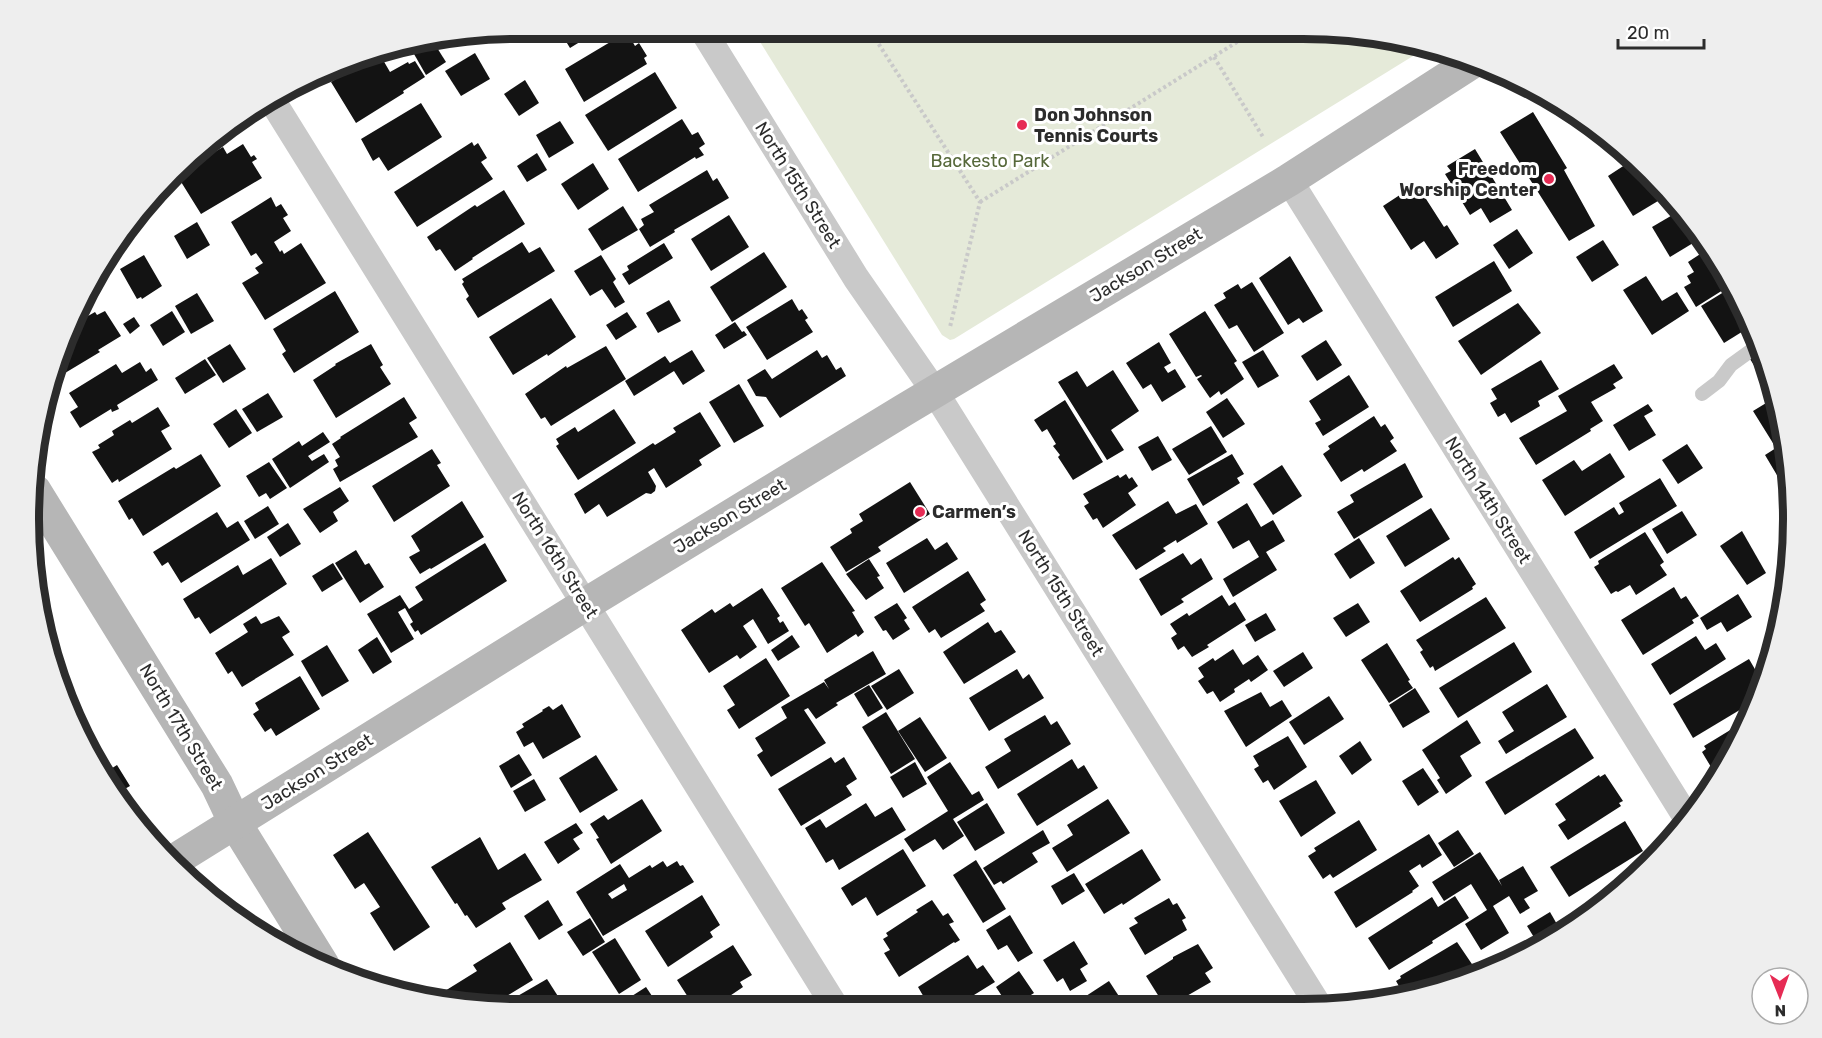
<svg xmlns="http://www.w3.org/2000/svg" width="1822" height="1038" viewBox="0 0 1822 1038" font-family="Rubik,sans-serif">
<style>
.green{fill:#e5ead9}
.building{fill:#131313;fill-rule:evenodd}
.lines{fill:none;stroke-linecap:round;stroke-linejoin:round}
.path{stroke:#c9c9c9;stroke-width:4;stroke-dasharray:3 3;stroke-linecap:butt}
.lane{stroke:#c9c9c9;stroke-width:14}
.street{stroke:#c9c9c9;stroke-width:27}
.secondary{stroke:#b6b6b6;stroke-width:33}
.poi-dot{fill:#e62b54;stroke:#fff;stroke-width:2}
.labels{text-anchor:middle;stroke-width:6;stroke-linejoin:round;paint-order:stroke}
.poi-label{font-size:18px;font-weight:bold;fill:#2c2c2c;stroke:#fff;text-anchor:start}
.park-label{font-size:18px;fill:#56683a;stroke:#fff}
.street-label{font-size:18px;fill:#2c2c2c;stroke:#fff}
.rim{fill:none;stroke:#2c2c2c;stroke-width:8}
</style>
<rect width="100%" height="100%" fill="#fff"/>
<polygon class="green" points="752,29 1335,30 1426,48 954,339 950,340 942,335"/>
<g class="building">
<polygon points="568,29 601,29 570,48 562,35 569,30"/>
<polygon points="627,32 635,46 639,43 647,56 644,58 647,64 584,102 565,69"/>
<polygon points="434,43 446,62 426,75 414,54"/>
<polygon points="379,53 390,72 408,62 409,64 415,61 425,77 403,91 404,93 356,123 331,82"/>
<polygon points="475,53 490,79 461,96 445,71"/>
<polygon points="655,72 677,108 608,151 585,115"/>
<polygon points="525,80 539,103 519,116 504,94"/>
<polygon points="421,103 442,137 388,171 379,157 373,161 361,139"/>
<polygon points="1533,112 1567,168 1564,170 1595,226 1569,241 1500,132"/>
<polygon points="682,119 692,135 698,132 705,144 699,148 704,155 696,159 695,157 638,192 618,159"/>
<polygon points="560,121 574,143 549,158 536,135"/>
<polygon points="472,142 474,146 478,143 487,158 481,162 493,179 417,227 394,192"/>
<polygon points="243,144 251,157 254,155 257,159 252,162 262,178 201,214 178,177 192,168 191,166 223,147 227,154"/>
<polygon points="1475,149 1512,210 1490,223 1481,208 1470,215 1445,174 1451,171 1447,166"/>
<polygon points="537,153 547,170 527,182 517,166"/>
<polygon points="1634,159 1650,172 1668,195 1633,216 1608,176"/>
<polygon points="593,163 609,189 578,210 561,184"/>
<polygon points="707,170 713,181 717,178 729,198 674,230 675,232 650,247 639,229 644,225 641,219 654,212 649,205"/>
<polygon points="1415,185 1418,189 1419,188 1444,227 1447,225 1459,244 1436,259 1424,241 1411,250 1383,206"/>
<polygon points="504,190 525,224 472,258 473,259 455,271 440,249 436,251 427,237 475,205 477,207"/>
<polygon points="271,197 276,207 281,204 288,215 283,218 291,231 274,242 280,252 282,250 284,254 301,243 326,283 265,320 242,283 259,273 255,268 263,263 256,253 251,256 231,222"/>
<polygon points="623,206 638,230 602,251 588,229"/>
<polygon points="1681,210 1703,237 1670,257 1652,227"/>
<polygon points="729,215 749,247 711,271 691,239"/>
<polygon points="197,222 210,245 187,259 174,236"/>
<polygon points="1517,229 1533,253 1509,269 1493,245"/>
<polygon points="1603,240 1619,265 1592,282 1576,257"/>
<polygon points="522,242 529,253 540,247 555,271 478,318 466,299 469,296 462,284 464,282 462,279"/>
<polygon points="664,243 673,258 629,285 622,274 629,270 627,266"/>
<polygon points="1711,247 1731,285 1696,307 1684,287 1691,283 1687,276 1694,272 1688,262"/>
<polygon points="764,252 787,287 732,322 710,287"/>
<polygon points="144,255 162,286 142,299 141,297 137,299 120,269"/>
<polygon points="601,255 616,279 613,282 625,302 615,308 602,289 590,296 574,271"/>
<polygon points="1290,256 1323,311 1303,323 1299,318 1288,325 1259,278"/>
<polygon points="1494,261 1512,291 1453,327 1435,297"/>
<polygon points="1646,276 1662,301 1677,292 1689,311 1652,335 1623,290"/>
<polygon points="1252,282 1284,333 1254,352 1237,325 1229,329 1214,305 1226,298 1223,293 1238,284 1241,289"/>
<polygon points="1732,287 1753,325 1724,343 1701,306"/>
<polygon points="335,291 359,332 294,373 282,354 286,351 273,329"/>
<polygon points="197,293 214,321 191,334 175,306"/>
<polygon points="551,298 576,337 548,356 547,354 513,375 489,337"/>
<polygon points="792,299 799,311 802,309 808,318 805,320 813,332 767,360 746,327"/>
<polygon points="669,300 681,321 658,333 646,313"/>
<polygon points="1518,303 1541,333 1481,375 1458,341"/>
<polygon points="105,311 121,336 98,350 100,352 55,379 53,375 79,318 81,320 95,312 97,315"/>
<polygon points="172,311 185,332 163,346 150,325"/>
<polygon points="1205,311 1237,361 1234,363 1244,379 1221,395 1219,391 1210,398 1197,379 1202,376 1201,375 1196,377 1169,334"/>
<polygon points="627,312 637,327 616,340 606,325"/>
<polygon points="134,317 140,326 130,334 123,324"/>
<polygon points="735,322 742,332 744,331 747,335 724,349 715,335"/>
<polygon points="1326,340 1342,365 1317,381 1301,356"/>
<polygon points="1159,342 1171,363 1164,367 1168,373 1175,369 1186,387 1162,402 1151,384 1143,389 1126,363"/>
<polygon points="230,344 246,369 223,383 207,358"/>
<polygon points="371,344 383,365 380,367 391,384 336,418 313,380 336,365 335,364"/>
<polygon points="606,346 626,379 551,426 545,417 541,419 525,394 566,366 567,368"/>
<polygon points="692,350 705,371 683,385 674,371 634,396 625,381 665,356 670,363"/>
<polygon points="817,350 822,358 827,355 836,370 841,367 846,376 780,418 766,397 756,396 747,380 765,369 772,379"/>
<polygon points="1263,350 1279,376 1258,388 1242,362"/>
<polygon points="1762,351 1771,381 1766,384 1750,359"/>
<polygon points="205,359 216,375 185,394 175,378"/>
<polygon points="1541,360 1559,389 1538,401 1540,406 1511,423 1505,413 1498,417 1490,403 1497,399 1491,389"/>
<polygon points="140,362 146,372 151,368 158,380 117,405 119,409 112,412 111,409 80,428 70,412 78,407 69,393 116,364 122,373"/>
<polygon points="1614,364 1623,378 1613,384 1616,388 1591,402 1603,421 1590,429 1591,431 1536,465 1519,438 1567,411 1558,396"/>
<polygon points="1113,370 1139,411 1111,430 1124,450 1107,460 1058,382 1077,371 1087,387"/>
<polygon points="1349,375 1369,407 1323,436 1315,423 1321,420 1309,401"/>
<polygon points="739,384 764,426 734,443 709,402"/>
<polygon points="268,393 283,417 257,432 242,409"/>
<polygon points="404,397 417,418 409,423 418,437 340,482 333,469 338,466 335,460 340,457 332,444 341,438 340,437"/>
<polygon points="1776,397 1784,423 1790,484 1784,487 1765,455 1776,448 1753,411"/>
<polygon points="1227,398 1245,424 1223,438 1206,412"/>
<polygon points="1065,400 1103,462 1073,480 1058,457 1060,455 1053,446 1056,444 1047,429 1042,432 1034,420"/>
<polygon points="1648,404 1653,411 1644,416 1656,435 1629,451 1613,425"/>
<polygon points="158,407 170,426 161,431 172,449 119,482 118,479 112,483 92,452 100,448 98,445 114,435 112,431 130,420 132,423"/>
<polygon points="236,409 252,433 229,448 213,424"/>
<polygon points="614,409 636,443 578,480 556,446 559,444 556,439 575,427 578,432"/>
<polygon points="700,412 721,446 699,460 702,465 666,488 654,468 648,472 656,486 655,491 651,494 646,493 607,517 599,504 585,514 574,494 653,443 655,445 676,432 673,428"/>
<polygon points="1374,416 1381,427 1385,424 1394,438 1390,441 1397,451 1364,472 1362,469 1341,482 1323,454 1330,449 1328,446"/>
<polygon points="1211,426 1227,452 1189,475 1172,449"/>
<polygon points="323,432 330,442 308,456 312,461 324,454 329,462 290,488 272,459 299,441 302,446"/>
<polygon points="1158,436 1172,460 1152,471 1138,447"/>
<polygon points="1687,444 1703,468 1678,484 1662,460"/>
<polygon points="432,449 441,463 437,465 450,486 394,522 372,486"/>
<polygon points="1610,453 1625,477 1565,516 1542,480 1574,460 1582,471"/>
<polygon points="201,454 221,486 143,536 132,518 129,520 118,501 174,467 176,469"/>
<polygon points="1232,454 1244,474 1237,478 1240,483 1203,506 1187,479"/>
<polygon points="269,462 287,488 270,499 266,493 259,497 246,476"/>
<polygon points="1405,463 1423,497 1354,539 1337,512 1354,502 1350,495"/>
<polygon points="1282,465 1302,496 1273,515 1253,484"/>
<polygon points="1126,474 1129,479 1132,477 1138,486 1128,493 1136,505 1103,528 1097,518 1093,520 1084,506 1089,503 1083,494 1118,475 1120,478"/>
<polygon points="1660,478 1677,506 1590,559 1574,532 1614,507 1619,515 1624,512 1619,503"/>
<polygon points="910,482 930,514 878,547 881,551 846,572 830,547 852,533 850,529 863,521 859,514"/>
<polygon points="340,487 349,501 333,512 338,521 320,533 303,509"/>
<polygon points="462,501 484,537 431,569 430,568 420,574 409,557 420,551 411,536"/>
<polygon points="1168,501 1176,514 1196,504 1208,524 1177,543 1176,540 1163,548 1166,551 1136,570 1112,535"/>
<polygon points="1247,503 1261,527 1273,520 1285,541 1266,552 1277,570 1233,597 1223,579 1259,557 1249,540 1233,549 1217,522"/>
<polygon points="268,506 279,524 255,539 244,521"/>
<polygon points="1431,508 1450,539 1405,567 1386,536"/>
<polygon points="1682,511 1697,535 1667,554 1652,529"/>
<polygon points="217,512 227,528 238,521 250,540 181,583 168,562 162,566 153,552"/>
<polygon points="288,523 301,544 280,557 267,537"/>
<polygon points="1742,531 1766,573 1747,585 1720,546"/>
<polygon points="1645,532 1664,562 1660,565 1667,575 1636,595 1630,585 1618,592 1616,591 1611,594 1594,567 1599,564 1598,561"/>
<polygon points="927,538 935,550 947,542 958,559 904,593 886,563"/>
<polygon points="1359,538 1375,563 1350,579 1334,554"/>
<polygon points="485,543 507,581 421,635 418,630 415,632 410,624 413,622 405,608 398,612 414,639 391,653 367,614 400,595 409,609 423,600 415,587"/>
<polygon points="356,550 365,565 369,563 384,587 360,603 335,563"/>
<polygon points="1183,553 1191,565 1201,558 1213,579 1181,599 1184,602 1161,616 1139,579"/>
<polygon points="1453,557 1455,560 1459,557 1476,584 1472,587 1473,589 1420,622 1400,591"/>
<polygon points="271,558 287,584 210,634 199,617 195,619 183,599 238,565 243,575"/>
<polygon points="869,559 880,576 877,577 884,588 866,600 846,574"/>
<polygon points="822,562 855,611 852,612 864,632 858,637 856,634 827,653 809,623 805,626 781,588"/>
<polygon points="333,563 343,579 322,592 312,576"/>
<polygon points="968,571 986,600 980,604 985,611 941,638 935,629 929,633 912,607"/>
<polygon points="1674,587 1681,599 1686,596 1699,616 1692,620 1694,623 1643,655 1621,620"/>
<polygon points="762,588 780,616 777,618 780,623 783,621 789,631 768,644 753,619 743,626 757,647 740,659 737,655 709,673 681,630 712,609 715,613 730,603 733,607"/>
<polygon points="1738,594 1752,617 1727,632 1721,622 1707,630 1700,618"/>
<polygon points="1222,595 1229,606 1235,602 1246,620 1207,645 1209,647 1192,657 1184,646 1178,650 1171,638 1177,634 1170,624 1187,613 1189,616"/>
<polygon points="1486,597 1506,628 1435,671 1433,666 1430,668 1420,652 1423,650 1416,640"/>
<polygon points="897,603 907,618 904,620 910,629 893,640 886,630 883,631 874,617"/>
<polygon points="1358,603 1370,622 1346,637 1333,618"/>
<polygon points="1266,613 1276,630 1255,642 1245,625"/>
<polygon points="256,616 261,624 279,616 290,632 282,637 294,655 242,687 232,671 228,674 215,653 248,632 243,624"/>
<polygon points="988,622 995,633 1001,630 1016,652 964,684 943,652"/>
<polygon points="792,635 800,647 778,661 771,650"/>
<polygon points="1696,636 1705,650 1716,643 1726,659 1670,695 1651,664"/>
<polygon points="377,637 392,662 373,674 358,650"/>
<polygon points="1514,642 1532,672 1458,718 1439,688"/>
<polygon points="1387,643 1410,680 1408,681 1413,688 1389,703 1361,660"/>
<polygon points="327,645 349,681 322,697 301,661"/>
<polygon points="1233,649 1243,665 1258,655 1268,670 1251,682 1249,679 1234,689 1235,692 1220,702 1213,691 1207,694 1198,681 1204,677 1198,668 1213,658 1215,661"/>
<polygon points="873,651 886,674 836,703 838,705 816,719 808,708 804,710 826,743 771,777 757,755 763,751 755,738 787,718 781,707 824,682 829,689 824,680"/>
<polygon points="1303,652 1313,668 1284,687 1273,671"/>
<polygon points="766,658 790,696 739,729 727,710 735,705 723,686"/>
<polygon points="1749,659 1763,683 1758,699 1693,738 1673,704"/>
<polygon points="899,669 914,693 887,710 871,686"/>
<polygon points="1017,669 1023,679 1029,674 1044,698 989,731 969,698"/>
<polygon points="55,670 74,700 69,703 55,677 53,671"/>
<polygon points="300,676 320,709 276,736 271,728 265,732 253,714 259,710 255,703"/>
<polygon points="1547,684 1567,717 1506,754 1498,741 1514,731 1502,712"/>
<polygon points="869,685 883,708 868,717 854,694"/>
<polygon points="1415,688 1430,712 1403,728 1389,705"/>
<polygon points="1261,692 1270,707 1282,700 1292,716 1246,747 1224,711"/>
<polygon points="1329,696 1344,719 1304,745 1289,722"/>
<polygon points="562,704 581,737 543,759 533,742 524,747 516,732 524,727 522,724 543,711 542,710 549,706 553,710"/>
<polygon points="886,712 915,759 891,774 862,727"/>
<polygon points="1045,715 1051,725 1057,721 1071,744 998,789 985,767 1011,751 1004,739"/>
<polygon points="920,717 947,758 925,772 898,731"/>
<polygon points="1750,718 1719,776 1717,777 1702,752 1706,749 1704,746"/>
<polygon points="1467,720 1481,743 1460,756 1472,776 1446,794 1437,780 1440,778 1422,750"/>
<polygon points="1575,728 1594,758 1505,815 1485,782"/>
<polygon points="1288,736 1307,767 1274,790 1268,780 1263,783 1254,769 1259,766 1253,756"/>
<polygon points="1360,741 1372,760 1352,775 1339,756"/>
<polygon points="519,754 532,775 511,788 499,766"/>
<polygon points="596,755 618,790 580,813 559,778"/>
<polygon points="831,757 835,763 844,757 857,779 846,786 852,795 801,826 778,789"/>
<polygon points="1072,759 1078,769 1084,765 1098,788 1037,826 1017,794"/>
<polygon points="915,762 927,784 903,798 890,777"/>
<polygon points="950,762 972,795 979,791 984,800 953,819 964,836 943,850 935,839 913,852 904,839 948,811 927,777"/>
<polygon points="117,765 130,786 121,791 135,813 129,817 106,772"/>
<polygon points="1423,768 1439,792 1418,806 1402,781"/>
<polygon points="1605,774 1623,801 1619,803 1621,806 1568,840 1558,825 1566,820 1555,804 1599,775 1600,777"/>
<polygon points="534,779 546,800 525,812 513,791"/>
<polygon points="1316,780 1336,813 1301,837 1279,801"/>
<polygon points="642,799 662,831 611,864 596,839 599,838 590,824 604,815 608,820"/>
<polygon points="1108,799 1130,833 1067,872 1052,848 1073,835 1067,825"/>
<polygon points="866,803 875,817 892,807 906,830 839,870 833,859 826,863 805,828 820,819 826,828"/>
<polygon points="987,803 1005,833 975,851 957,822"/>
<polygon points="1359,820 1377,850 1333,878 1330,874 1323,879 1308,856 1316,851 1314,848"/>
<polygon points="1625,821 1643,851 1569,897 1550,867"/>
<polygon points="576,823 583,833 573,839 580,849 558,864 544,842"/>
<polygon points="1043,830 1050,843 1032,853 1038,862 1003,884 1001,881 994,885 983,868"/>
<polygon points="1458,830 1474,854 1454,867 1438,843"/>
<polygon points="368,832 430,927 394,951 370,913 380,907 364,883 355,889 333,855"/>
<polygon points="1429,834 1442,855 1422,868 1420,864 1409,871 1419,886 1412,891 1413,892 1356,928 1334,892"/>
<polygon points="480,837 498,870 525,853 542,880 502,903 506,909 476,928 467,915 465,916 457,903 455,904 431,867"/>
<polygon points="903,849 926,886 877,916 866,897 852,906 841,888"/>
<polygon points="1142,849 1161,880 1123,905 1122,903 1104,914 1085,884"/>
<polygon points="1480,852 1502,886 1499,880 1523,866 1538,891 1524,899 1530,908 1520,914 1509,896 1493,906 1509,933 1481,950 1465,924 1487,910 1471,884 1444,901 1432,882"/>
<polygon points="976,860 1006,909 983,923 953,875"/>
<path d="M 663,861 L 667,867 L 677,861 L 680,866 L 683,865 L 694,882 L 603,936 L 576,892 L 620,864 L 629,878 L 650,865 L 652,868 ZM 624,884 L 627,890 L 612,899 L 608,894 Z"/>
<polygon points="1074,873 1085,891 1062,905 1051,886"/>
<polygon points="702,895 720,925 710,932 713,937 668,967 645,931"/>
<polygon points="1455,896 1469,918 1432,941 1433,943 1389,970 1368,938 1432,897 1438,907"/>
<polygon points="1169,898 1173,905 1177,903 1186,918 1182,920 1187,930 1145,955 1129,928 1138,923 1134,918"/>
<polygon points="548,900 563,925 539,940 524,916"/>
<polygon points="932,900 943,916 948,913 954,922 949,924 960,940 955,943 954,942 899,977 884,953 890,950 883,939 888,936 886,933 918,912 916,910"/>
<polygon points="1550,912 1562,933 1540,947 1527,926"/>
<polygon points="1010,915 1033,953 1018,962 1007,945 998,950 986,930"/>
<polygon points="590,918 605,942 583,956 567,932"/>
<polygon points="615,938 641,980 619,994 592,952"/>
<polygon points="1074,941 1088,964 1080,969 1087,981 1070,991 1063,978 1057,982 1043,960"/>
<polygon points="510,942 533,980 487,1008 443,1000 440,994 477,971 473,965"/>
<polygon points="1457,942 1478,973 1460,984 1404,995 1396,981 1401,978 1400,976"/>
<polygon points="1536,943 1539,948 1513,960 1512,958"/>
<polygon points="1198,944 1213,968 1205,973 1211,982 1166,1008 1146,976 1173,959 1173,957"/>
<polygon points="733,945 752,975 740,982 743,987 712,1008 695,1008 677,980"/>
<polygon points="968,955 977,969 983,965 995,982 953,1008 914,1008 913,1007 925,999 918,987"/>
<polygon points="1019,971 1034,993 1014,1006 1013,1004 1009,1007 996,987"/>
<polygon points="547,979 561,1001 549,1008 514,1008 509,1001"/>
<polygon points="1109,981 1124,1004 1118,1008 1095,1008 1086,996"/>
<polygon points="646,987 660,1008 624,1008 621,1003"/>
</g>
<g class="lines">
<g class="path">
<polyline points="869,29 980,202 950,327"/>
<polyline points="1214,57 1263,137"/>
<polyline points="980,202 1258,29"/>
</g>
<polyline class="lane" points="1702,394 1719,381 1731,365 1760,344"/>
<g class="street">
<polyline points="702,29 856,278 935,392 1320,1008"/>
<polyline points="273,102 836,1008"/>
<polyline points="1289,180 1688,820"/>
</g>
<g class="secondary">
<polyline points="35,491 217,785 235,823 323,965"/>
<polyline points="175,860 586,604 904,410 1289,180 1474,61"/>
</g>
</g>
<g class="poi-dot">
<circle cx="1022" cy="125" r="6"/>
<circle cx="1549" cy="179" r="6"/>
<circle cx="920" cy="512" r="6"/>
</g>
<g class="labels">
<g class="poi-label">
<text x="1034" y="121">Don Johnson<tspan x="1034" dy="21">Tennis Courts</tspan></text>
<text x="1537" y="175" text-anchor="end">Freedom<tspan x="1537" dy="21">Worship Center</tspan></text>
<text x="932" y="518">Carmen’s</text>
</g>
<g class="park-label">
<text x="990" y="167">Backesto Park</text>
</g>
<g class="street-label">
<text transform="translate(798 185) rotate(58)" y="6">North 15th Street</text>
<text transform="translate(1146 265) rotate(-31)" y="6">Jackson Street</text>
<text transform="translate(1488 500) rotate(58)" y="6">North 14th Street</text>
<text transform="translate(730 516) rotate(-31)" y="6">Jackson Street</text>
<text transform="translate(555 555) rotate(58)" y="6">North 16th Street</text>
<text transform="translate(1061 593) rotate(58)" y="6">North 15th Street</text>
<text transform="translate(181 727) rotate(59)" y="6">North 17th Street</text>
<text transform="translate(317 772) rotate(-32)" y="6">Jackson Street</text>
</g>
</g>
<path d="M0 0H1822V1038H0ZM519 39H1303A480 480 0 0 1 1783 519V519A480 480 0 0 1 1303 999H519A480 480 0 0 1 39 519V519A480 480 0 0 1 519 39Z" fill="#eee" fill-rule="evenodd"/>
<path class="rim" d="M519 39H1303A480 480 0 0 1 1783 519V519A480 480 0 0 1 1303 999H519A480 480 0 0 1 39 519V519A480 480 0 0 1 519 39Z"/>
<g transform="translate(1780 996) rotate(179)"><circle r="28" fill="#ffffff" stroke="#ababab" stroke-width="1.5"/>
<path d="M0-4.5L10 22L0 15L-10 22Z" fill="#e62b54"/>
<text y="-9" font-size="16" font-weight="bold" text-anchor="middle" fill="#2c2c2c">N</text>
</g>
<path d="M1618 39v9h86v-9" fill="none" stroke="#2c2c2c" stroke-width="3"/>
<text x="1627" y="39" font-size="18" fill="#2c2c2c" stroke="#ffffff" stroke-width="4.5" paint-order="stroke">20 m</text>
</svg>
